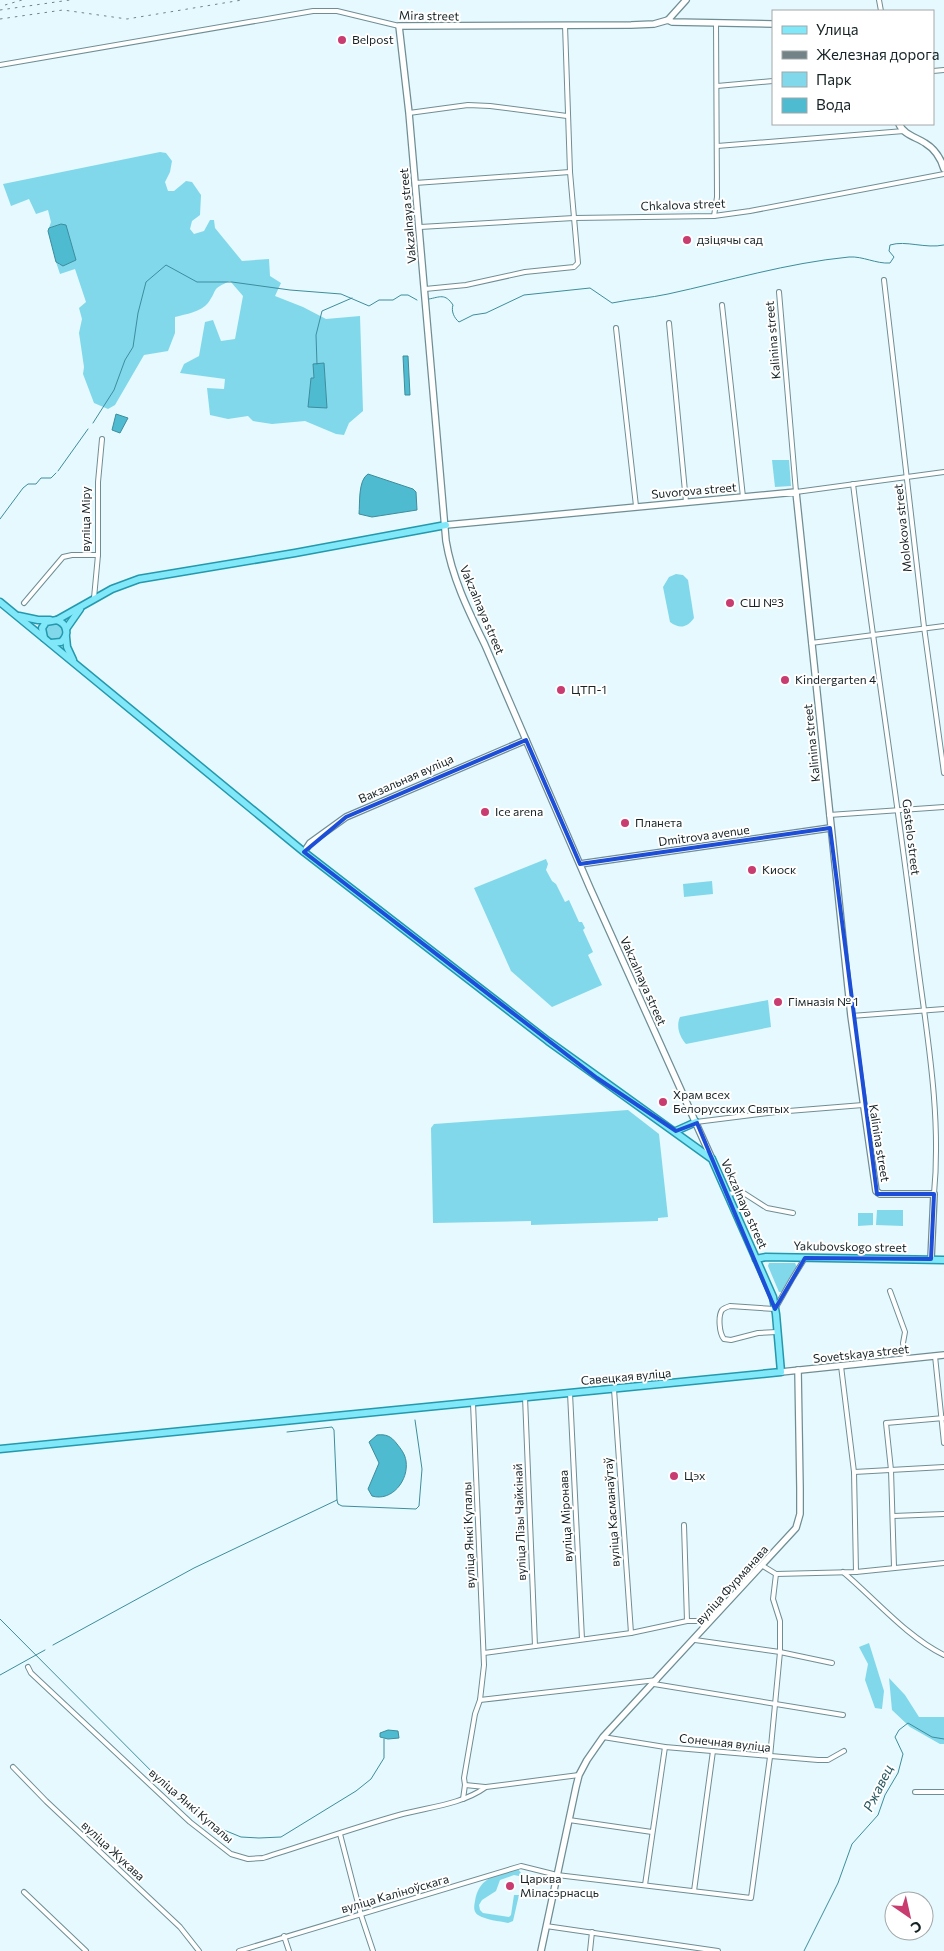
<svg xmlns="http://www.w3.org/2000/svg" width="944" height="1951" viewBox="0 0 944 1951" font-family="Commissioner,sans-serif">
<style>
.green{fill:#81d8ea}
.water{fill:#4ebbd0;stroke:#3d8d9d}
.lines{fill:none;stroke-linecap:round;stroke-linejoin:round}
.stream{stroke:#3d8d9d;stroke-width:1}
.street-casing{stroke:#6f8e94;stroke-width:6}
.secondary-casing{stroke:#6f8e94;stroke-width:8}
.primary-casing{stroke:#2498ac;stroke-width:9}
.street{stroke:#fff;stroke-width:4}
.secondary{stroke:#fff;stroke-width:5.5}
.primary{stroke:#80e8f9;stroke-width:6}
.rail{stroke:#738286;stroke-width:1;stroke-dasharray:2.5 5;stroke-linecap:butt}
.marked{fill:none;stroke:#1d4ed8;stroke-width:4;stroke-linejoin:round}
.poi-dot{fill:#c83c6f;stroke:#fff;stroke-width:2}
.labels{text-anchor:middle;stroke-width:4;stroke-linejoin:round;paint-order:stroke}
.street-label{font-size:12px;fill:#162225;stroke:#fff}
.poi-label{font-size:12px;fill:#162225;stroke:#fff;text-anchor:start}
.water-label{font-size:14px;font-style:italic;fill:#27565f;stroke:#fff}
</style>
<rect width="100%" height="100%" fill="#e6f9fe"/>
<g class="green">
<path d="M 160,152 L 166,153 L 172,161 L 170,172 L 165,182 L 168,191 L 174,191 L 186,181 L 192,182 L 201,195 L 200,215 L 192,221 L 190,229 L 194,234 L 204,231 L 210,220 L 214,220 L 215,228 L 242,261 L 269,259 L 270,276 L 281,283 L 275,296 L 303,307 L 326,319 L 360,316 L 363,411 L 349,423 L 344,435 L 336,434 L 305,421 L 272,424 L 253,421 L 248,416 L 228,419 L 210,415 L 207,388 L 224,389 L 225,379 L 180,373 L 184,364 L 199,356 L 205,322 L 213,320 L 221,341 L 235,339 L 243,296 L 230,281 C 210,290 219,288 208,303 C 201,312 186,314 175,317 L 175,333 L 168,351 L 144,355 L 115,405 L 108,409 L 94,403 L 83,374 L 84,367 L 79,333 L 82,319 L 79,308 L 86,302 L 75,269 L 60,274 L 56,262 L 60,265 L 61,224 L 49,228 L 51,222 L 48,210 L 36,214 L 29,199 L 11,206 L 3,184 Z"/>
<polygon points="772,460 789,460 791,486 775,487"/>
<path d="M 676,574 L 683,575 L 688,580 L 694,618 C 687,628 679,629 670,622 L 663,587 L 669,577 Z"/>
<circle cx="54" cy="632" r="9"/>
<polygon points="546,859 548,864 546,870 552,881 556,884 565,902 569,900 579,922 582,922 585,928 583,930 593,952 588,955 602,985 552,1007 511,971 474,888"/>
<polygon points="712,881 713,894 684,897 683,884"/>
<path d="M 768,1000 L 771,1027 L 686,1044 C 679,1036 676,1026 680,1017 Z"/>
<polygon points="628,1110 659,1134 668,1217 658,1218 658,1221 531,1225 531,1221 433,1223 431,1128 434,1124"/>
<polygon points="877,1210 903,1210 903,1226 876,1225"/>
<polygon points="858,1213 873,1213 873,1225 858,1226"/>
<polygon points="769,1263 795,1263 797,1267 782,1292 779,1292 768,1266"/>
<polygon points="869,1643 884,1691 882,1709 875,1708 865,1680 868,1664 859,1647"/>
<polygon points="889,1678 905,1695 919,1717 944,1717 944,1744 940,1744 910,1727 892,1710"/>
<path d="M 518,1869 L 521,1873 L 519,1876 L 514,1875 L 500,1880 L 496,1891 L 482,1900 L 479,1905 L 480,1910 L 483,1913 L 509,1917 L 511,1915 L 514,1895 L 519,1895 L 513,1921 L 508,1923 C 499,1921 486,1920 478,1915 C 473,1912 474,1906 475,1901 C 479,1876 497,1875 518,1869 Z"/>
</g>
<g class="water">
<polygon points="61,224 66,225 76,260 63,266 56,262 48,231 49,228"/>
<polygon points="403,356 408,356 410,395 405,395"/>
<polygon points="324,363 327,408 308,407 311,378 314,378 313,364"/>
<polygon points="116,414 128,418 120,433 112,430"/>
<path d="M 368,474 L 413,489 L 416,492 L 417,510 L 372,517 L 359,514 C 360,503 358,480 368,474 Z"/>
<path d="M 377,1435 C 386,1434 391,1436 397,1444 C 401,1449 405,1454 406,1461 C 409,1480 392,1502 372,1496 L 368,1489 L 379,1463 L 369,1442 Z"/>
<polygon points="388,1730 398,1731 399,1738 388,1739 380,1737 380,1733"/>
</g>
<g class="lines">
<g class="stream">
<path d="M 429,299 C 440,297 445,293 453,305 C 451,311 454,318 459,322 L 473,315 L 486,313 L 524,295 L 590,288 L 612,303 C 631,299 650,298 668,294 C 728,281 787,263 849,257 C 863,256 876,264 890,263 L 894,257 L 889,251 L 890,245 C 906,240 925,249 944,245"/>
<polyline points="317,364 316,335 322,311 352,298"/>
<polyline points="93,423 114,390 125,360 133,347 138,313 146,282 166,265 197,282 232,282 290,290 341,294 369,306 379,300 393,300 401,295 408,295 417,300"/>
<polyline points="58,471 88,429"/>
<polyline points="0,519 23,488 28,484 36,484 41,478 51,478 56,473"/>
<polyline points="337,1500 338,1504 342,1506 416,1509 419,1506 422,1469 415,1420"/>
<polyline points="0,1619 193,1813 219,1828 241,1837 259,1838 281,1837 356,1791 371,1779 384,1758 384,1739"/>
<polyline points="53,1645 194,1568 337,1500 334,1430 332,1427 287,1432"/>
<polyline points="0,1675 45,1650"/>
<polyline points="804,1951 838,1883 852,1844 878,1815 885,1795 898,1773 903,1754 895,1737 899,1730 908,1723 932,1737 944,1739"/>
</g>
<g class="street-casing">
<g id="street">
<polyline points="879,0 881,11"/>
<polyline points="0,65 313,11 337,11 399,26"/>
<polyline points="933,71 944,70"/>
<polyline points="717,86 773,81"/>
<polyline points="409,113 468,105 490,106 567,116"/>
<polyline points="717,146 904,131"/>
<polyline points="415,183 570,172"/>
<polyline points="714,216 717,197 716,23"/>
<polyline points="420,227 574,218 714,216 750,211 944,174"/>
<polyline points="884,280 924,627 944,773"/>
<polyline points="425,289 466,285 525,272 574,267 578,263 570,172 565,25"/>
<polyline points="779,292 796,492 944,472"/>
<polyline points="722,305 743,497"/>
<polyline points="669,323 686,502"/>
<polyline points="616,328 636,506"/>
<path d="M 853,484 C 872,637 896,789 915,942 C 925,1025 942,1110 934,1194"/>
<polyline points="94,598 98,555 98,482 102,439"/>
<polyline points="24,603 63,557 72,555 98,555"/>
<polyline points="811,643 944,626"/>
<polyline points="829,815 944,807"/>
<polyline points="851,1016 944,1009"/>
<polyline points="696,1122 776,1112 863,1105"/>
<polyline points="728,1194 742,1192 767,1208 793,1213"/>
<polyline points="890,1291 905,1332 903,1343 905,1359"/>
<path d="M 777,1332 L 758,1333 L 731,1340 L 724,1339 C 719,1333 718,1316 722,1310 C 724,1308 727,1307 730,1306 L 775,1309 L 792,1279 L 805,1258"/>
<polyline points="935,1356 944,1443"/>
<polyline points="841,1366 854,1472 856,1572"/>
<polyline points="614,1389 631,1633"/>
<polyline points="570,1393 582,1639"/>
<polyline points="525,1397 535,1646"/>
<polyline points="473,1403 484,1665 480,1700 475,1714 464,1778 465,1785 485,1787"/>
<polyline points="854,1472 944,1467"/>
<polyline points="893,1516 944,1514"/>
<polyline points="684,1525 687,1621"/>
<polyline points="763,1566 776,1574 856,1572 944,1563"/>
<polyline points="894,1567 891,1470 886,1423 944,1418"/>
<path d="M 843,1572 C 875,1599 907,1637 944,1655"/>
<polyline points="695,1640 780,1652 832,1663"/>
<polyline points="484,1653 631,1633 687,1621 710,1621"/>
<path d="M 28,1667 L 31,1673 L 190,1822 L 231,1854 L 248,1859 L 263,1858 C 308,1844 353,1828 399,1815 C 428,1807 461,1805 486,1787 L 579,1775"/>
<polyline points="654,1684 843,1715"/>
<polyline points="480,1700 657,1680"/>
<polyline points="603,1737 665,1747 818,1760 828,1760 844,1751"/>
<polyline points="13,1767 46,1801 180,1927 199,1951"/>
<polyline points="915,1792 944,1792"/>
<polyline points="463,1799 465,1785"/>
<polyline points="569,1820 652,1832"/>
<polyline points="340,1834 361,1915 373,1951"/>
<polyline points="645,1885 665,1747"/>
<polyline points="694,1891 713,1751"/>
<polyline points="24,1892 86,1951"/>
<polyline points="546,1926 718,1951"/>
<polyline points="284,1936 289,1951"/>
<polyline points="239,1951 521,1866 557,1875 751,1898 770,1757 780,1652 780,1621 773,1599 776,1574"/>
<polyline points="590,1951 592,1932"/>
</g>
</g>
<g class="secondary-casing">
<g id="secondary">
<polyline points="668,20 686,0"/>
<path d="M 899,124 C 904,135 916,137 925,143 C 935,149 941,159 944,169"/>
<polyline points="446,525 796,492 851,1016 876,1191 880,1194 934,1194 931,1259"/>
<polyline points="304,852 310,843 346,817 526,740"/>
<polyline points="580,864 830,828"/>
<path d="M 712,1159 L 590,888 L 485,645 C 469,612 452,578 446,541 L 409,113 L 399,26 L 631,25 L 654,24 L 668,20 L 672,22 L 773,24"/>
<polyline points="781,1372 944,1355"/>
<polyline points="541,1951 576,1787 579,1775 587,1760 603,1737 796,1528 800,1514 800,1488 798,1370"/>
</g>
</g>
<g class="primary-casing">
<g id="primary">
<polyline points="0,602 304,852 548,1041 712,1159 773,1297 776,1314 781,1372 0,1449"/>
<polyline points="19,616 38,620 50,620"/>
<polyline points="57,620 112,589 139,579 295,553 446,525"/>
<polyline points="66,629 80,609"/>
<polyline points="66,637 67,647 73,660"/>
<path d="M 44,638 L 42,628 L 46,622 L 57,620 C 67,624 70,634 61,642 L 51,643"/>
<polyline points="676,1131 696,1122"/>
<polyline points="756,1259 766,1257 944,1260"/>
</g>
</g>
<use href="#street" class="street"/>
<use href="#secondary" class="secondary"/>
<use href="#primary" class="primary"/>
<g class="rail">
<polyline points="5,5 22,0"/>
<polyline points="0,10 70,0"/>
<polyline points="0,19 63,10 127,19 242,0"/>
</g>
</g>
<path class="marked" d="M 526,740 L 580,864 L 830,828 L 877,1194 L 934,1194 L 931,1259 L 805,1258 L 775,1309 L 697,1123 L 676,1131 L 597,1078 L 304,852 L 346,817 Z"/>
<g class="poi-dot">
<circle cx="342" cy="40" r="5"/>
<circle cx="687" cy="240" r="5"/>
<circle cx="730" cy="603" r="5"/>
<circle cx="785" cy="680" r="5"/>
<circle cx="561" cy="690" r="5"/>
<circle cx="485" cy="812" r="5"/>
<circle cx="625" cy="823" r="5"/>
<circle cx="752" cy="870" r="5"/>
<circle cx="778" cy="1002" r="5"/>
<circle cx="663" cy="1102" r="5"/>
<circle cx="674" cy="1476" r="5"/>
<circle cx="510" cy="1886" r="5"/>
</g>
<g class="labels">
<g class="street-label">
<text transform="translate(429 16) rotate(1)" y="4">Mira street</text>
<text transform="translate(683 205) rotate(-2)" y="4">Chkalova street</text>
<text transform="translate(408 216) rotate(-95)" y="4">Vakzalnaya street</text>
<text transform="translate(773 340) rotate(-95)" y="4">Kalinina street</text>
<text transform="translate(694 491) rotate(-5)" y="4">Suvorova street</text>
<text transform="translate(86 519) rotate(-90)" y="4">вуліца Міру</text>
<text transform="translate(903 528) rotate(-96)" y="4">Molokova street</text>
<text transform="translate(482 610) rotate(67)" y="4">Vakzalnaya street</text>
<text transform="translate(812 743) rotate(-96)" y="4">Kalinina street</text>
<text transform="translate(406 779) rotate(-24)" y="4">Вакзальная вуліца</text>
<text transform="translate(704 836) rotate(-8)" y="4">Dmitrova avenue</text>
<text transform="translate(911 837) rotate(83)" y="4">Gastelo street</text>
<text transform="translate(643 981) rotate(66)" y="4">Vakzalnaya street</text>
<text transform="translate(879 1143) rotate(81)" y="4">Kalinina street</text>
<text transform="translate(744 1204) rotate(66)" y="4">Vokzalnaya street</text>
<text transform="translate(850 1247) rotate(1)" y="4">Yakubovskogo street</text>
<text transform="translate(861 1354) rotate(-6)" y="4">Sovetskaya street</text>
<text transform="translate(626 1377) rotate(-5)" y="4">Савецкая вуліца</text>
<text transform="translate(612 1512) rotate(-94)" y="4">вуліца Касманаўтаў</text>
<text transform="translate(566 1516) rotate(-93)" y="4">вуліца Міронава</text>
<text transform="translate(520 1522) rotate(-92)" y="4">вуліца Лізы Чайкінай</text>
<text transform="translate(469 1535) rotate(-92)" y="4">вуліца Янкі Купалы</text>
<text transform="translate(732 1585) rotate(-48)" y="4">вуліца Фурманава</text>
<text transform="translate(725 1743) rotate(6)" y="4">Сонечная вуліца</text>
<text transform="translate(191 1806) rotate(41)" y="4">вуліца Янкі Купалы</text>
<text transform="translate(113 1851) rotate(43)" y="4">вуліца Жукава</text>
<text transform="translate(395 1894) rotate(-16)" y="4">вуліца Каліноўскага</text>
</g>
<g class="poi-label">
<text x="352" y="44">Belpost</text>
<text x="697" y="244">дзіцячы сад</text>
<text x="740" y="607">СШ №3</text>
<text x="795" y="684">Kindergarten 4</text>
<text x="571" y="694">ЦТП-1</text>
<text x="495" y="816">Ice arena</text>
<text x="635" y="827">Планета</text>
<text x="762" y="874">Киоск</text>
<text x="788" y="1006">Гімназія № 1</text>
<text x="673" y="1099">Храм всех<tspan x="673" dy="14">Белорусских Святых</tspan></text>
<text x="684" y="1480">Цэх</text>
<text x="520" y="1883">Царква<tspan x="520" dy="14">Міласэрнасць</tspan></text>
</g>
<g class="water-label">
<text transform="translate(878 1788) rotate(-64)" y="5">Ржавец</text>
</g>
</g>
<rect x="772" y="10" width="162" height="115" fill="#ffffff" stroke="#a2a7a8"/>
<rect x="782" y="26" width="25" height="8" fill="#80e8f9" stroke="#a2a7a8"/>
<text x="816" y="35" font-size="15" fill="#162225">Улица</text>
<rect x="782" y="51" width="25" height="8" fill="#738286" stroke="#a2a7a8"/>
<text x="816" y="60" font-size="15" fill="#162225">Железная дорога</text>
<rect x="782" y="72" width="25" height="15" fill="#81d8ea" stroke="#a2a7a8"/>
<text x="816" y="85" font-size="15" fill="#162225">Парк</text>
<rect x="782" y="98" width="25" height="15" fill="#4ebbd0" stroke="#a2a7a8"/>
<text x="816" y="110" font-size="15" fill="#162225">Вода</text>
<g transform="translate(909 1916) rotate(146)"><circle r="24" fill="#ffffff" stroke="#a2a7a8"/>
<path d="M0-4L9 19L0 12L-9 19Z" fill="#c83c6f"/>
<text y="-8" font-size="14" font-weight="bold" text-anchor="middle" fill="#162225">С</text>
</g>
</svg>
